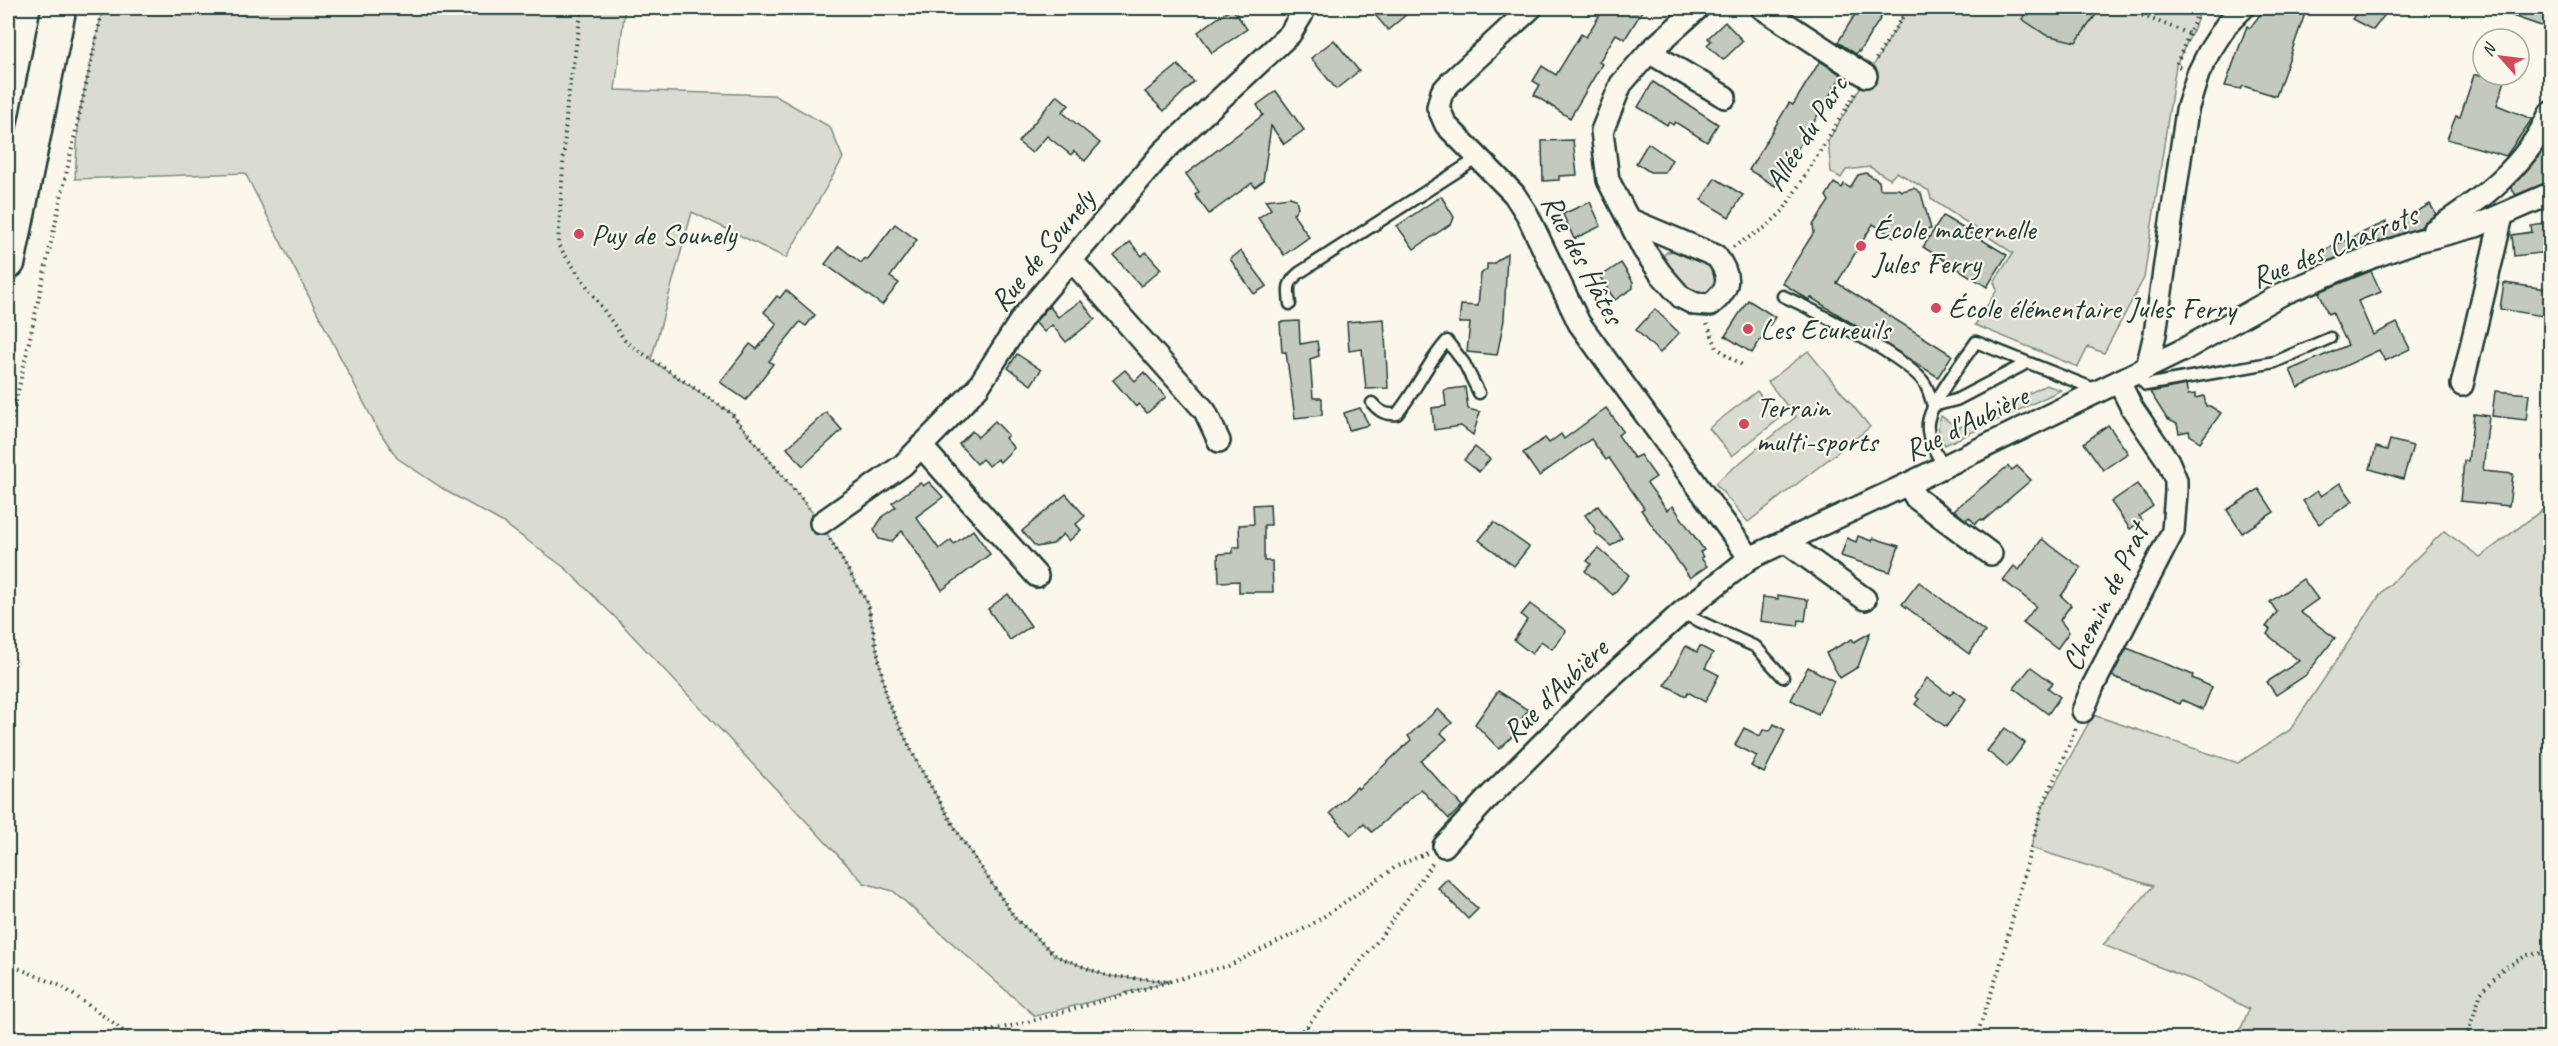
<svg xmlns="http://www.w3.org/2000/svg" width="2558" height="1046" viewBox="0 0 2558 1046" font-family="Caveat,sans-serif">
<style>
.green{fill:#dbdcd1;stroke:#7d8c82;stroke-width:1.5}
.building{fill:#c4c9be;stroke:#1f3d34;stroke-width:1.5}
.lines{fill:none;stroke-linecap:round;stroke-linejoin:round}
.lane-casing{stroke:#1f3d34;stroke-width:15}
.street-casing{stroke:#1f3d34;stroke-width:26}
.highway-casing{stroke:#1f3d34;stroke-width:38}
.path{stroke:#1f3d34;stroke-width:4;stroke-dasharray:1.5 4.5;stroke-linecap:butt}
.lane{stroke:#fbf7ec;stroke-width:10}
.street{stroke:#fbf7ec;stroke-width:21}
.highway{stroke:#fbf7ec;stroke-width:33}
.poi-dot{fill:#d1495b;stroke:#fbf7ec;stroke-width:2}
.labels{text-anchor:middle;stroke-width:4.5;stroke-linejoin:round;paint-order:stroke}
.street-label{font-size:30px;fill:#1f3d34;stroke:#fbf7ec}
.poi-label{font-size:30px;fill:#1f3d34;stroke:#fbf7ec;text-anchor:start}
</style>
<rect width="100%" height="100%" fill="#fbf7ec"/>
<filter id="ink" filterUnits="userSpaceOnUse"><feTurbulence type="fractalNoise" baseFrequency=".0167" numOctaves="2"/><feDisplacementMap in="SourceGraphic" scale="12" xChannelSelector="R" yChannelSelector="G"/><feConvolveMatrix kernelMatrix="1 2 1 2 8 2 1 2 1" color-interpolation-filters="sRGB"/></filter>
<g filter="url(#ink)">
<g class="green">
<polygon points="103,8 625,8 615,90 774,95 830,127 843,158 786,258 692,212 651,360 731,413 821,523 868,604 887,700 919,766 961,838 1015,918 1056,956 1107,976 1171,981 1035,1016 893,891 864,883 615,617 565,568 502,522 448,492 397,458 376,426 245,173 75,179 79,114"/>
<path d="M 1908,8 L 2200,8 C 2197,28 2184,46 2176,65 L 2144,278 L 2104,353 L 2088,347 L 2078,367 L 1975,325 L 1997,290 L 1994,282 L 2013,253 L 1931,199 L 1929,191 L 1897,172 L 1890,179 L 1870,167 L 1846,170 L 1841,178 L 1831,172 L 1828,141 Z"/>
<path d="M 1675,251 L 1710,266 L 1716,273 C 1715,323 1669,279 1663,256 L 1667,252 Z"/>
<polygon points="1808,351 1870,427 1748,522 1715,483 1796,417 1768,382"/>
<path d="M 2046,385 L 2061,390 L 1945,445 C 1939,435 1936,428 1941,416 L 1958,428 Z"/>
<polygon points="1757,391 1779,419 1732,456 1709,428"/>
<polygon points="2550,504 2550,1038 2237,1038 2249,1009 2200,983 2103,945 2153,886 2031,848 2041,810 2093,715 2238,763 2290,730 2382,592 2444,531 2480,557"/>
</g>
<g class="building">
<polygon points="1232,8 1247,29 1212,53 1198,32"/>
<polygon points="1369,8 1414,8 1388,30"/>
<polygon points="1604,8 1644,8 1625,39 1616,34 1599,62 1602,64 1570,118 1534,95 1540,85 1533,81 1542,66 1556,75 1581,34 1586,37"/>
<polygon points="1859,8 1887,8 1859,52 1858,51 1856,54 1838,42"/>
<polygon points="2028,8 2101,8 2076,42 2046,35 2022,19"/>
<polygon points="2265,8 2307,8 2276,96 2243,86 2241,89 2225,86 2247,26 2250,28"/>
<polygon points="2360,8 2390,8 2373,30 2352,19"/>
<polygon points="2496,8 2532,8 2550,15 2550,29 2495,10"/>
<polygon points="1725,22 1743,41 1723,60 1707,45 1711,41 1708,38"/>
<polygon points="1334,40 1359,71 1336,89 1311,58"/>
<polygon points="1820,61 1842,75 1775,186 1749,170 1789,103 1793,105"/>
<polygon points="1178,65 1194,82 1164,111 1145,92"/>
<polygon points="2474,75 2507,75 2497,105 2532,119 2506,156 2447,139 2456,116 2460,117"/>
<polygon points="1653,82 1718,124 1707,142 1675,122 1673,125 1669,122 1667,125 1638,107"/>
<polygon points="1276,91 1304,130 1284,144 1271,126 1263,181 1255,187 1252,183 1209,214 1195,195 1199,192 1186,174 1263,115 1257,105"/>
<polygon points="1057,95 1069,105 1062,112 1100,143 1085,161 1074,151 1071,155 1047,136 1032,153 1018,142"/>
<polygon points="2550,139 2550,181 2516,195 2511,188 2538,157"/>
<polygon points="1573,140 1577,175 1559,176 1559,180 1543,181 1542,141"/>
<polygon points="1648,143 1672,160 1665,172 1650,172 1636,163"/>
<polygon points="1866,173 1879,181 1880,189 1898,189 1902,191 1914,188 1921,193 1931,229 1894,237 1873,224 1837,283 1952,355 1938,377 1810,297 1809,300 1782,283 1814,232 1813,225 1829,201 1826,196 1834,183 1842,188 1844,184 1850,188 1858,175"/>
<polygon points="1715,178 1743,195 1729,217 1701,200"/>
<polygon points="1441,196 1454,217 1452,223 1414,249 1397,226"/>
<polygon points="1290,197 1296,199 1298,207 1293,214 1309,237 1284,255 1258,218 1271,209 1265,200"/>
<polygon points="1590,202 1601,226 1574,239 1563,214"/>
<polygon points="2430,204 2436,214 2421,227 2326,262 2322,251 2386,222 2388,228"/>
<polygon points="1943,216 2007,255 1987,287 1923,247"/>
<polygon points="2550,223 2550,252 2514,256 2512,235 2532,232 2531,226"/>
<polygon points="895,224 917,240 890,277 899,283 882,305 825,264 839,246 861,263 865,258 867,260"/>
<polygon points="1130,242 1142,256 1146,252 1161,269 1141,286 1114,256"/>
<polygon points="1241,251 1267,286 1254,294 1230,259"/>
<polygon points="1507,253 1504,320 1497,355 1467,352 1470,323 1459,323 1461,305 1478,306 1481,274 1487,269 1487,264 1493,264"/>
<polygon points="1621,263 1633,282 1633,288 1615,300 1600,277"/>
<polygon points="2371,271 2381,292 2358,301 2373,335 2397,323 2410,349 2385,361 2379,350 2298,388 2290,370 2348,345 2332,312 2328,314 2319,292"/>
<polygon points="2504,283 2547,289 2543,316 2500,309"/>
<polygon points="786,290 815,315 806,326 800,322 769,361 773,364 746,400 720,382 750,344 757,349 777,324 764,312 777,296 780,298"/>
<polygon points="1748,300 1775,317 1752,353 1725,336"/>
<polygon points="1081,301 1095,319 1066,342 1052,325 1044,332 1035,322 1049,306 1058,317"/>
<polygon points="1655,309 1679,333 1660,353 1636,330"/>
<polygon points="1384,319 1388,388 1366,389 1362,349 1349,351 1347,322"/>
<polygon points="1299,321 1300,344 1317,341 1319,356 1310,359 1313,398 1322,398 1322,415 1295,418 1286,352 1282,352 1280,322"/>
<polygon points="1017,354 1041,370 1031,385 1008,368"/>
<polygon points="1125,370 1135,381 1144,372 1166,397 1147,413 1139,404 1136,407 1113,380"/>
<polygon points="2186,385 2188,395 2195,394 2195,398 2204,396 2206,406 2210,406 2221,413 2200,442 2190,435 2189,431 2179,433 2177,424 2167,419 2150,392"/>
<polygon points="1465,387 1468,409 1480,412 1473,435 1461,426 1434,430 1432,408 1446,406 1444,390"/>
<polygon points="2495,391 2529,394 2526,420 2492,416"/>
<polygon points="1360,408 1369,425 1349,430 1344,413"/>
<polygon points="1606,408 1623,431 1618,435 1634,458 1640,455 1656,477 1647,483 1667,510 1673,506 1704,550 1700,552 1703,557 1701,558 1707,566 1690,578 1641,510 1644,508 1609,458 1606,460 1591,439 1539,476 1523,453 1545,438 1549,443 1561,434 1564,439"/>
<polygon points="826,412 842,430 803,466 787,448"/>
<polygon points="2474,414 2489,416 2483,471 2513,474 2509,506 2460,501 2464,461 2468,461"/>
<polygon points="995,421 1008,435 1005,438 1014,448 1000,462 997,459 989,466 982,459 977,464 959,444 972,431 978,437"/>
<polygon points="2108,425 2128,453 2103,470 2084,443"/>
<polygon points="2390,440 2413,446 2403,479 2370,469 2376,447 2387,450"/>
<polygon points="1475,447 1490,459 1479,472 1464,460"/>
<polygon points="2008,466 2012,470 2017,466 2031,480 1983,521 1981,519 1975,524 1969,517 1966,520 1954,510"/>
<polygon points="929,482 943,497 916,517 939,549 951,540 954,544 973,530 990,554 942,590 902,531 891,542 879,539 874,530 883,516 896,507 892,503 920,483 923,486"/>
<polygon points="2340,483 2353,501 2319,524 2303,501 2317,491 2321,496"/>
<polygon points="2137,484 2153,506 2139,516 2142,520 2130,529 2111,502"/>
<polygon points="2259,489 2274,512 2242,533 2227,510"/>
<polygon points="1066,494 1085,516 1076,524 1081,530 1069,541 1063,534 1053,544 1036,547 1022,531"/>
<polygon points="1270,504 1271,525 1264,525 1264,561 1272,561 1273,592 1239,592 1239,581 1219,582 1218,554 1233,553 1233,547 1240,547 1239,525 1254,524 1253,505"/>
<polygon points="1598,506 1622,538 1611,546 1594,532 1596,530 1585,515"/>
<polygon points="1494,522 1529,547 1514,566 1479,540"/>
<polygon points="1858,536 1872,541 1873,538 1899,546 1890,572 1841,556 1847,538 1856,542"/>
<polygon points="2042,539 2081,568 2061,596 2071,605 2060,620 2069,632 2057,649 2023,623 2036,606 2003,580 2014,566 2019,570"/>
<polygon points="1598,548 1629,575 1613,595 1585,571 1591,564 1587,561"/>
<polygon points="2303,579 2318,599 2300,612 2335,638 2306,675 2276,695 2267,682 2299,661 2267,634 2270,629 2266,627 2277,612 2270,602"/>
<polygon points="1919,582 1985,632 1969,654 1902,604"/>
<polygon points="1008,594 1031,626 1010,640 988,609"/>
<polygon points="1778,595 1808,600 1805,621 1799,620 1798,626 1760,621 1763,597 1778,599"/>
<polygon points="1530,604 1566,631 1552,649 1541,641 1532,654 1514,640 1527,620 1521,615"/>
<polygon points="1870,633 1858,667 1840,678 1826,653 1852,639 1854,642"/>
<polygon points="1686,646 1697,652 1700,646 1713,653 1705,668 1719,675 1705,702 1688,692 1686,696 1665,685"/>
<polygon points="2127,648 2193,675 2192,678 2212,687 2203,709 2182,700 2180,704 2112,676"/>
<polygon points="1808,667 1834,681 1818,714 1791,700"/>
<polygon points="2031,667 2053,683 2048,688 2060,697 2048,714 2014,688"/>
<polygon points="1927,678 1950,695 1954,690 1966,699 1946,727 1915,704 1919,699 1915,696"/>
<polygon points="1498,691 1528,710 1516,727 1518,731 1499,749 1475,724"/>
<polygon points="1438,709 1452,723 1441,733 1447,739 1421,761 1462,806 1449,819 1421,789 1372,832 1364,824 1351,835 1330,813 1357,787 1358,789 1378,771 1411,740 1408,736"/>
<polygon points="1774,724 1785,730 1764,773 1751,766 1757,756 1735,745 1744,728 1760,736 1763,730 1770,731"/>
<polygon points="2005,728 2025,743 2007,767 1987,751"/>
<polygon points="1447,879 1478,909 1468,919 1438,888"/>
</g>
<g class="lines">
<g class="lane-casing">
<g id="lane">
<path d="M 1783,296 C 1812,309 1911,360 1925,384 C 1929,391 1931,399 1933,406 L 1956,400 L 2027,363"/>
<path d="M 1290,304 C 1288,289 1287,283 1299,273 L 1478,158"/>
<polyline points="2136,373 2146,385 2275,362 2330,338"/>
<path d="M 1372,403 C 1380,412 1385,415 1397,414 C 1416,391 1427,363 1447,341 L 1464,363 L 1479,393"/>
<path d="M 1944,467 C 1937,454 1926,439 1928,423 C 1930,403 1963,361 1976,342 L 2097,390"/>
<polyline points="1681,613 1756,647 1783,677"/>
</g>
</g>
<g class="street-casing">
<g id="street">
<polyline points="1531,8 1450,83 1442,92 1438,107 1446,125 1514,194 1527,214 1579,323 1750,558"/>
<polyline points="1762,8 1866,76"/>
<polyline points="1649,52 1725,97"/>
<path d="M 1628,219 L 1716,256 C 1732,276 1730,290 1710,305 L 1695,304 L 1681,297 L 1661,274 L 1644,250 L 1608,180 L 1602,131 L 1621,84 L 1649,52 L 1698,8"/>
<path d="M 2433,231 C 2481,200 2526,166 2550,113"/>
<polyline points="1072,261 1205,411 1219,441"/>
<polyline points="2147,368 2155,334 2187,110 2198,74 2209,52 2227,24 2243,8"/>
<polyline points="2462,385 2502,216"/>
<polyline points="921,446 1037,576"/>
<polyline points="1908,484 1916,498 1991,554"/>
<polyline points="821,523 903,465 946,421 978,387 1023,317 1163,152 1290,34 1302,14 1302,8"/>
<polyline points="1786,542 1865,599"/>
<polyline points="2083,711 2093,686 2173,531 2176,492 2176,480 2168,461 2132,408 2119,382"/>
<polyline points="1444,846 1487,799 1595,691 1681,613 1750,558 1908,484 2183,350 2282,294 2353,264 2414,242 2476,226 2550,194"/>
</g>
</g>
<g class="highway-casing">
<polyline id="highway" points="8,262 59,8"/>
</g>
<g class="path">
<polyline points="582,8 567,103 558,245 626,342 731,413 809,508"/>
<polyline points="2138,8 2136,13 2190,34"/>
<polyline points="1876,59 1908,8"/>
<polyline points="2180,67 2176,65 2200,8"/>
<polyline points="1733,247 1766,227 1783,211 1857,91"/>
<polyline points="1707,324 1717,348 1742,365"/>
<polyline points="8,437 103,8"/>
<polyline points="830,539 868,604 887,700 919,766 961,838 1015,918 1056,956 1107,976 1171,981 1228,966 1310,926 1397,866 1427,853"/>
<polyline points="8,964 61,986 115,1024 131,1038"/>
<polyline points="1307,1026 1320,1038"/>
<polyline points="958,1038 1028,1022 1168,982"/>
<polyline points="1293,1038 1307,1026 1380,938 1434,861"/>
<polyline points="1976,1038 1999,970 2041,810 2076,728"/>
<polyline points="2466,1038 2481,993 2503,969 2527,955 2550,952"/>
</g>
<use href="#lane" class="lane"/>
<use href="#street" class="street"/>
<use href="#highway" class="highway"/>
</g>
</g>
<g class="poi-dot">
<circle cx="579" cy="234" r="6"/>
<circle cx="1861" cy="246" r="6"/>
<circle cx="1936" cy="308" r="6"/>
<circle cx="1748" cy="329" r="6"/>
<circle cx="1744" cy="424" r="6"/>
</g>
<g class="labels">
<g class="street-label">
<text transform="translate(1806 133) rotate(-58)" y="10">Allée du Parc</text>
<text transform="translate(2334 246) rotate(-22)" y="10">Rue des Charrots</text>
<text transform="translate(1042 250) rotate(-51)" y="10">Rue de Sounely</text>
<text transform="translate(1583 259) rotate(62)" y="10">Rue des Hâtes</text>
<text transform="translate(1966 423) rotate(-26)" y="10">Rue d'Aubière</text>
<text transform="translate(2105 597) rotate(-64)" y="10">Chemin de Prat</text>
<text transform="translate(1555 690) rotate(-44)" y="10">Rue d'Aubière</text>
</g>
<g class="poi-label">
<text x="1873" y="239">École maternelle<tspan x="1873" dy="34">Jules Ferry</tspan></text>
<text x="591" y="244">Puy de Sounely</text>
<text x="1948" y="318">École élémentaire Jules Ferry</text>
<text x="1760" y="339">Les Ecureuils</text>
<text x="1756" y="417">Terrain<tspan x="1756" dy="34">multi-sports</tspan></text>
</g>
</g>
<rect width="2558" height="1046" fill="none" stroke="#fbf7ec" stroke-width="30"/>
<rect x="15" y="15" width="2528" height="1016" fill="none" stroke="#1f3d34" stroke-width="2" filter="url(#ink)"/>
<g transform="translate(2501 57) rotate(298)"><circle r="28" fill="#fbf7ec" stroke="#a3ada2" stroke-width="1.5"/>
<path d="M0-4.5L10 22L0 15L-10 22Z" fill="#d1495b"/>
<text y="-9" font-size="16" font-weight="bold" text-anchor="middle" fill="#1f3d34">N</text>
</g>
</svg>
